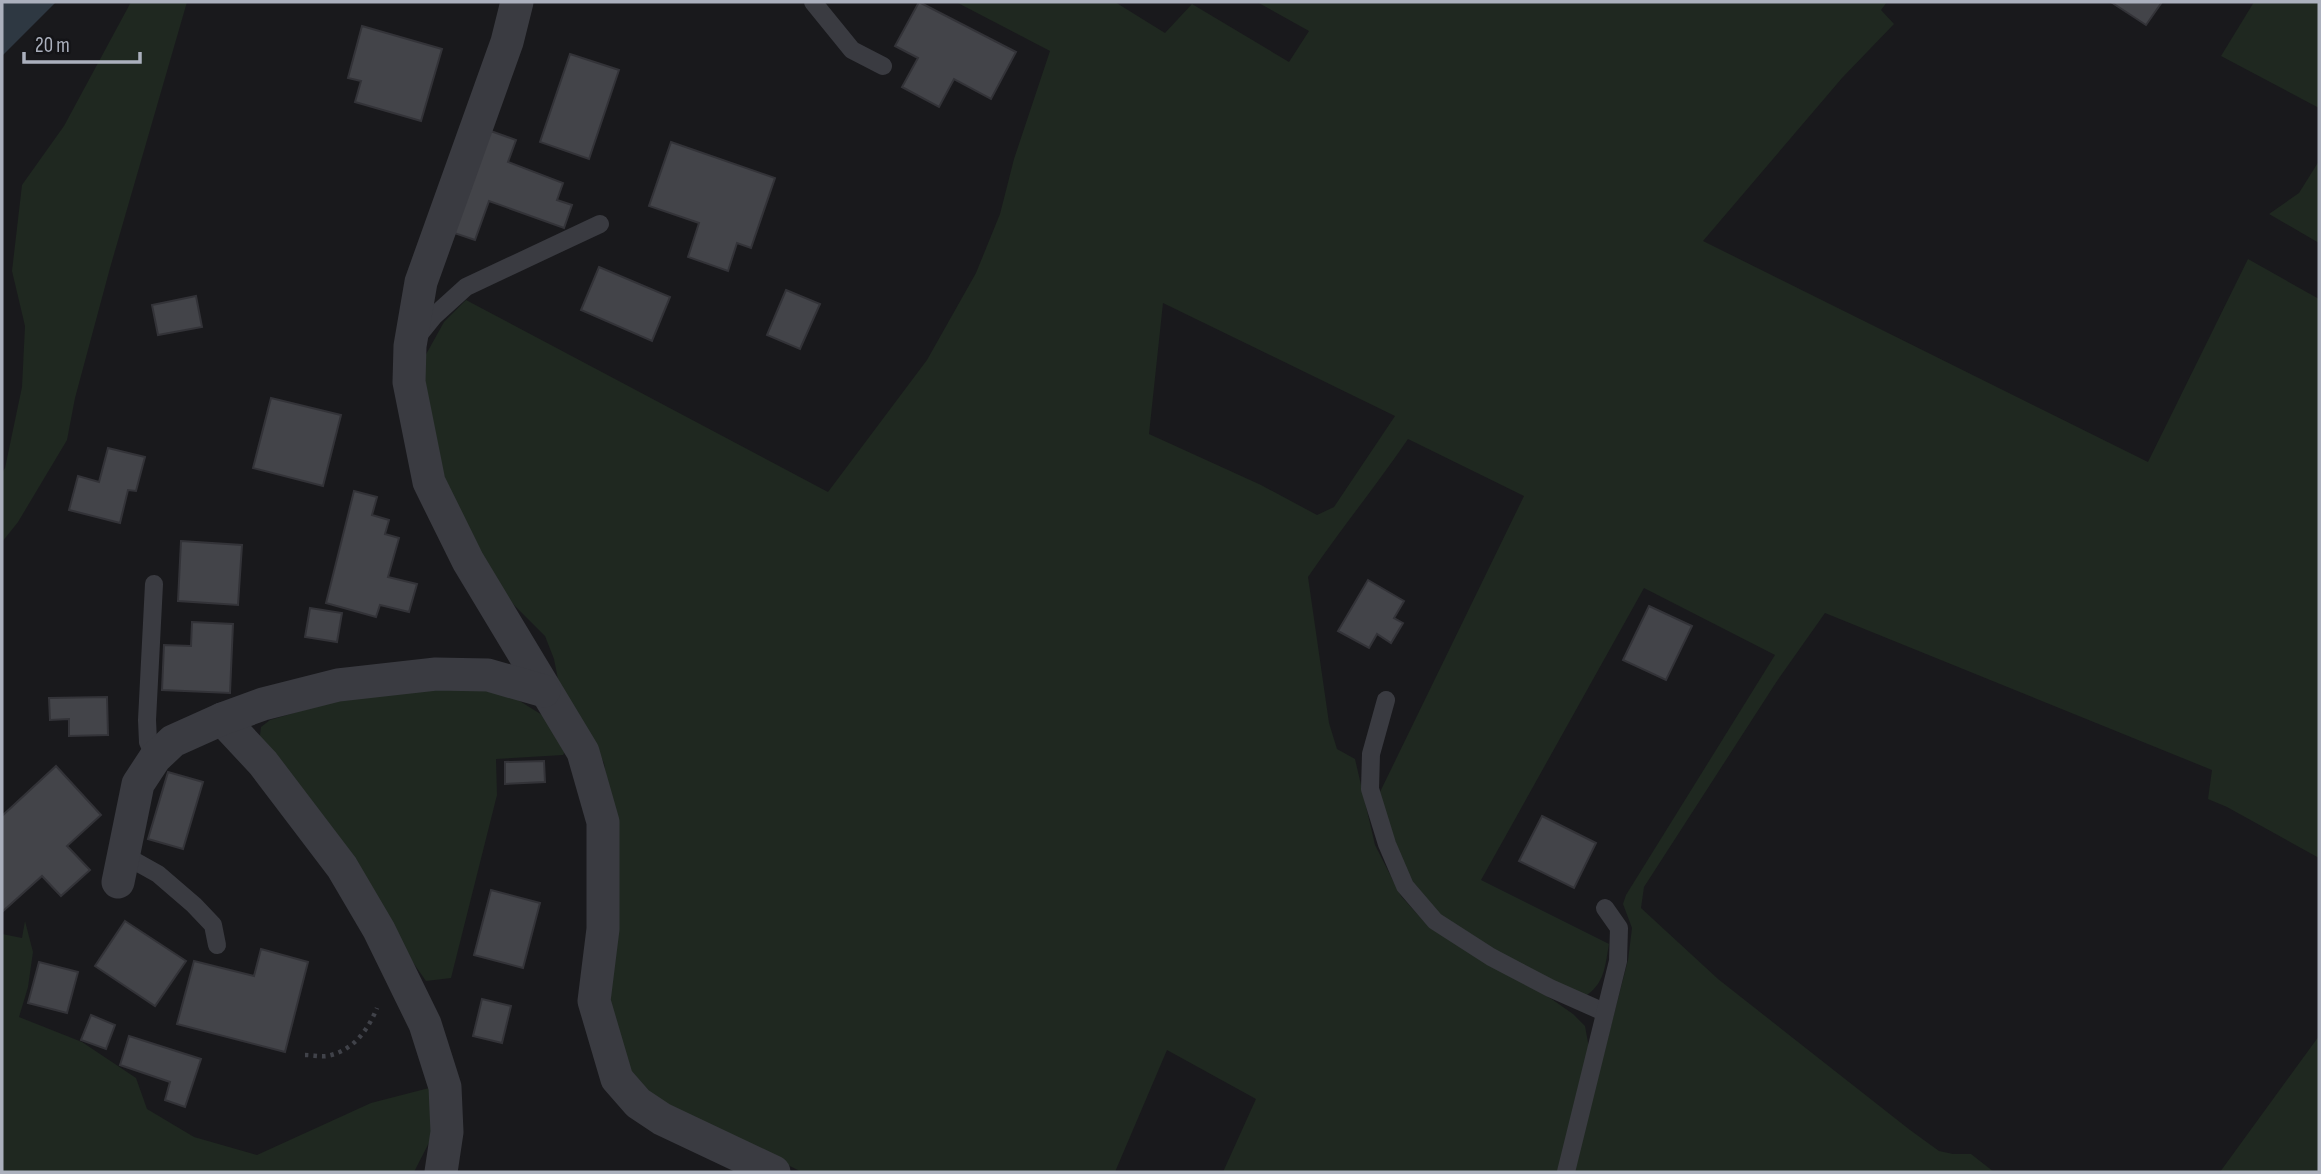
<svg xmlns="http://www.w3.org/2000/svg" width="2321" height="1174" viewBox="0 0 2321 1174" font-family="'Sofia Sans Condensed',sans-serif">
<style>
.green{fill:#1f2820;fill-rule:evenodd}
.water{fill:#2e3842}
.building{fill:#434449;stroke:#333338;stroke-width:2}
.lines{fill:none;stroke-linecap:round;stroke-linejoin:round}
.path{stroke:#404249;stroke-width:4.5;stroke-dasharray:3.5 5;stroke-linecap:butt}
.service{stroke:#3a3b41;stroke-width:18}
.minor{stroke:#3a3b41;stroke-width:33}
</style>
<rect width="100%" height="100%" fill="#19191c"/>
<g class="green">
<polygon points="131,2 187,2 110,268 75,398 67,440 18,522 2,542 2,473 5,468 22,387 25,326 12,271 22,185 64,126"/>
<path d="M 956,2 L 1115,2 L 1165,33 L 1192,4 L 1289,62 L 1309,31 L 1257,2 L 1887,2 L 1881,10 L 1894,24 L 1842,78 L 1703,241 L 2148,462 L 2248,259 L 2319,299 L 2319,858 L 2227,807 L 2208,799 L 2212,770 L 1825,613 L 1777,681 L 1644,887 L 1641,908 L 1718,979 L 1910,1130 L 1939,1151 L 1953,1154 L 1971,1154 L 1994,1172 L 1573,1172 L 1628,960 L 1632,928 L 1623,904 L 1626,895 L 1775,655 L 1644,588 L 1481,880 L 1609,944 C 1605,966 1605,984 1584,997 C 1537,972 1437,928 1410,883 C 1394,856 1388,822 1380,792 L 1524,496 L 1408,439 C 1376,486 1340,530 1308,577 L 1329,723 L 1337,749 L 1355,759 L 1375,845 L 1401,896 L 1430,928 L 1553,1000 L 1573,1014 L 1585,1026 L 1589,1048 L 1558,1172 L 1223,1172 L 1256,1099 L 1167,1050 L 1115,1172 L 802,1172 L 660,1103 L 628,1073 L 606,993 L 614,825 L 604,763 L 575,708 L 559,684 L 554,659 L 545,636 L 488,579 L 462,538 L 425,410 L 424,358 L 444,322 L 466,300 L 828,492 L 927,360 L 976,273 L 1000,214 L 1014,159 L 1050,51 ZM 1163,303 L 1395,416 L 1334,507 L 1317,515 L 1261,485 L 1149,434 Z"/>
<polygon points="2254,2 2319,2 2319,108 2221,56"/>
<polygon points="2319,161 2319,243 2269,214 2299,193"/>
<polygon points="438,686 487,689 518,700 547,718 566,750 563,755 496,759 497,795 451,978 426,981 259,743 261,727 270,720 335,701"/>
<polygon points="25,921 33,952 28,987 19,1017 82,1042 136,1078 147,1109 194,1137 257,1155 371,1103 433,1087 437,1127 414,1172 2,1172 2,934 22,938"/>
<polygon points="2319,1036 2319,1172 2219,1172 2220,1172"/>
</g>
<polygon class="water" points="2,2 56,2 2,56"/>
<g class="building">
<polygon points="919,2 1016,52 991,99 954,79 939,107 902,87 918,58 895,46"/>
<polygon points="2111,2 2162,2 2146,25"/>
<polygon points="362,26 442,49 421,121 355,102 361,81 348,78"/>
<polygon points="570,54 619,70 589,159 540,142"/>
<polygon points="485,129 516,140 508,162 563,183 557,200 572,205 564,228 489,201 475,240 448,231"/>
<polygon points="671,142 775,178 751,248 737,243 728,271 688,257 699,223 649,206"/>
<polygon points="599,267 670,297 652,341 581,310"/>
<polygon points="786,290 820,304 800,349 767,335"/>
<polygon points="196,296 202,327 158,335 152,305"/>
<polygon points="271,398 341,415 323,486 253,468"/>
<polygon points="108,448 145,457 136,491 128,490 120,523 69,510 78,476 99,482"/>
<polygon points="354,491 377,497 372,515 389,520 385,534 399,538 388,577 417,584 409,612 380,605 376,617 326,603"/>
<polygon points="181,541 242,545 238,605 178,601"/>
<polygon points="1368,580 1404,601 1394,618 1403,623 1391,643 1377,634 1369,648 1338,631"/>
<polygon points="1649,606 1692,626 1666,680 1623,660"/>
<polygon points="310,608 342,613 337,642 305,637"/>
<polygon points="192,622 233,624 230,693 162,690 164,645 191,646"/>
<polygon points="107,697 108,735 69,736 69,719 50,720 49,698"/>
<polygon points="544,761 545,782 505,784 505,762"/>
<polygon points="56,766 101,815 67,846 90,870 61,896 42,876 2,912 2,816"/>
<polygon points="168,772 203,782 183,849 148,839"/>
<polygon points="1542,816 1596,843 1574,888 1519,861"/>
<polygon points="491,890 540,903 523,968 474,955"/>
<polygon points="125,921 186,961 155,1006 95,966"/>
<polygon points="261,949 308,962 285,1052 177,1024 194,961 254,976"/>
<polygon points="39,962 78,972 67,1013 28,1003"/>
<polygon points="482,999 511,1006 502,1043 473,1036"/>
<polygon points="91,1015 115,1025 106,1049 81,1040"/>
<polygon points="129,1036 201,1059 185,1107 165,1100 170,1082 120,1065"/>
</g>
<g class="lines">
<path class="path" d="M 305,1055 C 312,1055 321,1057 327,1056 C 353,1051 368,1030 377,1008"/>
<g class="service">
<polyline points="813,2 852,50 883,66"/>
<polyline points="417,337 434,316 466,287 600,224"/>
<polyline points="154,584 147,720 148,742 155,758"/>
<polyline points="1386,700 1371,754 1370,789 1387,844 1405,886 1435,921 1491,957 1550,988 1604,1012"/>
<polyline points="124,855 158,874 194,905 213,925 217,945"/>
<polyline points="1566,1172 1618,961 1619,928 1605,908"/>
</g>
<g class="minor">
<polyline points="517,2 507,42 421,282 410,346 409,382 429,482 468,561 583,752 603,822 603,929 594,1001 617,1079 638,1103 662,1119 774,1172"/>
<polyline points="222,719 263,763 342,867 379,930 425,1024 445,1087 447,1132 441,1172"/>
<polyline points="118,882 138,784 155,758 173,741 222,719 263,704 338,685 436,674 488,675 544,691"/>
</g>
</g>
<rect width="2321" height="1174" fill="none" stroke="#abb0bd" stroke-width="7"/>
<path d="M24 52v10h116v-10" fill="none" stroke="#abb0bd" stroke-width="3.5"/>
<text x="35" y="52" font-size="21" fill="#abb0bd" stroke="#141417" stroke-width="5" paint-order="stroke">20 m</text>
</svg>
